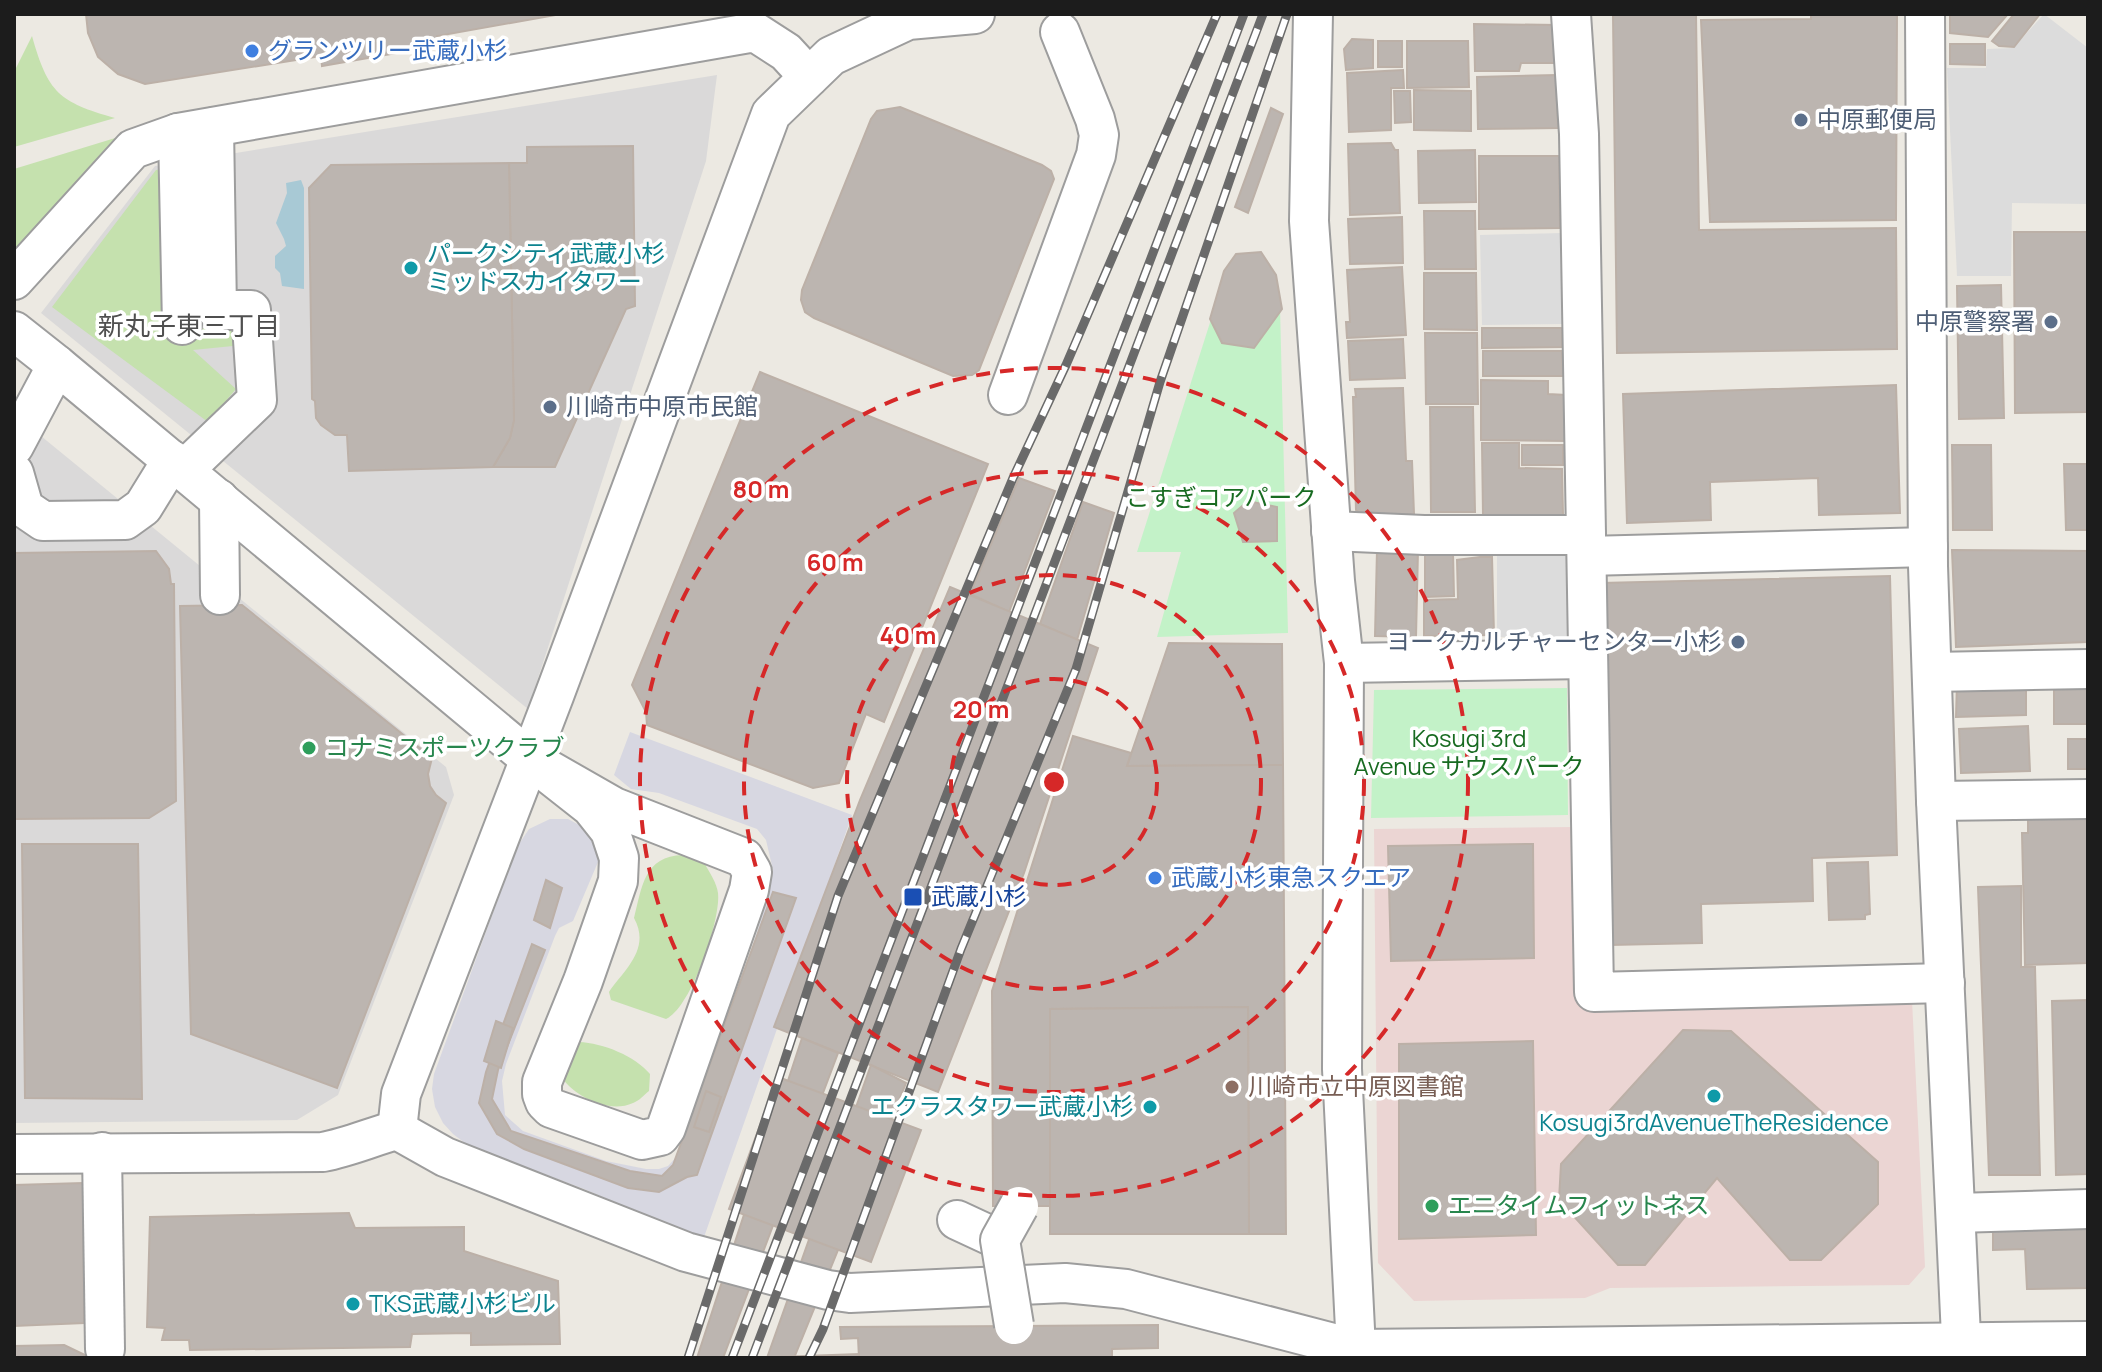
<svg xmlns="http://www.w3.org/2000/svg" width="2102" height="1372" viewBox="0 0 2102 1372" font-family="Manrope,'Noto Sans JP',sans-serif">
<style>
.residential{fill:#dad9d9}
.commercial{fill:#ebd5d3}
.grass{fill:#c5e1ae}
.park{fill:#c3f2c8}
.parking{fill:#dcdcdc}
.plaza{fill:#d7d7e1}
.water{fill:#a8c9d5}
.building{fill:#bcb5b0;stroke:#bcb0a7;stroke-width:2}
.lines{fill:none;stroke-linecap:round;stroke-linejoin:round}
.minor-casing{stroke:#9d9d9d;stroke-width:42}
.minor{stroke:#fff;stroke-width:38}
.rail-casing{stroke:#6a6a6a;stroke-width:9}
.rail{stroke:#fff;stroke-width:6;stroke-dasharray:18;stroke-linecap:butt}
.minor-bridge-casing{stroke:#9d9d9d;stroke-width:42;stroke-linecap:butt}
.minor-bridge{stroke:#fff;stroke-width:38}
.ring{fill:none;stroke:#d62828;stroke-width:4;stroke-dasharray:14 10}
.shop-dot{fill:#3f7fe0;stroke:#fff;stroke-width:3}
.service-dot{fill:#5c6f8a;stroke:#fff;stroke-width:3}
.culture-dot{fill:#0f9aa8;stroke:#fff;stroke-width:3}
.leisure-dot{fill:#2e9e5b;stroke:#fff;stroke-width:3}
.transit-dot{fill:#1a4fb4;stroke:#fff;stroke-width:3}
.education-dot{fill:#8d6e63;stroke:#fff;stroke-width:3}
.labels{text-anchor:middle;stroke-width:7;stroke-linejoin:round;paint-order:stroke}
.shop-label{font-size:24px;fill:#366cbe;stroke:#fff;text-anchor:start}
.service-label{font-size:24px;fill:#4e5e75;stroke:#fff;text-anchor:start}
.culture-label{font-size:24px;fill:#0d838f;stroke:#fff;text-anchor:start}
.park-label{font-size:24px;fill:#186b21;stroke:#fff}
.leisure-label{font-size:24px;fill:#27864d;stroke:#fff;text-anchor:start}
.transit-label{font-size:24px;fill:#164399;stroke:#fff;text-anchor:start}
.education-label{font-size:24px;fill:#785e54;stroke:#fff;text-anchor:start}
.neighbourhood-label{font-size:26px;fill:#4f4f4f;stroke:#fff}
.centre{fill:#d62828;stroke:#fff;stroke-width:4}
.ring-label{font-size:24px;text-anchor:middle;font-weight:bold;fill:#d62828;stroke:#fff;stroke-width:7;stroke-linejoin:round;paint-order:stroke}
</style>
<rect width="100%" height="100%" fill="#ece9e2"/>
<g class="residential">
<polygon points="717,75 706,161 528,709 41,313 155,166"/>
<polygon points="14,414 446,767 454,795 338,1095 297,1120 14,1123"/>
</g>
<polygon class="commercial" points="1574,827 1578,1001 1912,1000 1925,1267 1909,1285 1610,1288 1585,1298 1414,1301 1378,1263 1374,829"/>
<g class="grass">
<path d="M 32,36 C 48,93 59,102 115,118 L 14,147 L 14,72 Z"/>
<polygon points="125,135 14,260 14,169"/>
<polygon points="167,168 166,330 233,327 233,346 193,350 236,389 208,422 52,307 156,170"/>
<path d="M 683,855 L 705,864 C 709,872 717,883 718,893 C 721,920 691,1008 666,1019 L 611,1000 L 609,992 C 625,969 651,949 634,918 C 642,887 644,856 683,855 Z"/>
<path d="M 579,1042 C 603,1043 635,1056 650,1074 L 649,1091 C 644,1095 639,1101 633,1103 C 609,1114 576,1097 562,1078 L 566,1054 Z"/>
</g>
<g class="park">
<polygon points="1221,288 1280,307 1288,633 1157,637 1181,552 1137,552"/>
<polygon points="1567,688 1568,815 1371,818 1374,690"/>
</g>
<g class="parking">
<polygon points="2044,14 2088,48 2088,204 2012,203 2011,276 1957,276 1947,68 1986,68 1987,49 2013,48"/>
<polygon points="1561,233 1562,324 1482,325 1480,235"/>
<polygon points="1497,549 1569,549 1570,637 1497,637"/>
</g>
<polygon class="plaza" points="630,732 852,815 703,1240 584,1189 469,1146 453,1134 443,1123 435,1107 432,1089 434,1074 517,847 529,829 550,819 568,819 583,827 600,848 598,862 573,921 559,928 555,936 506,1064 502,1081 505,1115 523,1131 606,1161 646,1169 659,1169 668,1166 680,1153 753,944 769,894 773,870 766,840 757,829 659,793 631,789 614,775"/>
<polygon class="water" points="301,180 304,188 304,289 282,286 280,273 275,268 275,256 286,246 284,239 276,223 287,193 286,183"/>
<g class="building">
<polygon points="86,14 561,14 437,36 437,46 322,66 321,56 145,84 118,74 98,57 88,33"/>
<polygon points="1613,14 1696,14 1699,230 1896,228 1897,349 1617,353"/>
<polygon points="1811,14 1897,14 1896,220 1710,222 1701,20 1811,19"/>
<polygon points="1950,14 2008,14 1988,37 1950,33"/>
<polygon points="2014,14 2040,14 2014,47 1999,46 1992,41"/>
<polygon points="1474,24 1557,25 1557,63 1521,63 1519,71 1475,71"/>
<polygon points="1352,39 1373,40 1373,68 1346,70 1344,49"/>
<rect x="1378" y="41" width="24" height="26"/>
<polygon points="1407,41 1468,41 1469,87 1407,88"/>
<polygon points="1950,44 1985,44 1985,65 1950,64"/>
<polygon points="1403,70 1404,88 1391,88 1391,130 1349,132 1347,73"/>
<polygon points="1556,75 1558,128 1478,129 1477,77"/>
<polygon points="1414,90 1471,91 1471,131 1414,130"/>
<polygon points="1394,91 1410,91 1411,122 1395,123"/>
<polygon points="900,107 1042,165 1051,171 1054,179 979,370 972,375 953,376 814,318 805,312 801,300 802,290 871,119 877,111"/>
<polygon points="1271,108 1283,114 1248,213 1235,207"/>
<polygon points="1391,143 1395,150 1398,150 1400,213 1350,215 1348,144"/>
<polygon points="633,146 635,306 626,309 555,467 493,467 510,438 514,420 509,163 527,163 527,147"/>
<polygon points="1475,150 1476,202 1419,203 1418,151"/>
<polygon points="1479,156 1559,156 1560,228 1479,229"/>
<polygon points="509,163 514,420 510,438 493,467 349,471 347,435 335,435 321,425 316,418 315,401 312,399 309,188 331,165"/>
<polygon points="1424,211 1475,211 1476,269 1425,269"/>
<polygon points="1402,217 1403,263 1350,264 1348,219"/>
<polygon points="2014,232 2088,232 2088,412 2015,413"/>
<polygon points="1261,252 1276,275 1282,309 1254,348 1222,343 1210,319 1224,271 1236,254"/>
<polygon points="1402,267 1406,335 1347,338 1346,322 1350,322 1347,270"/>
<polygon points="1424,273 1476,273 1477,330 1424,329"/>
<polygon points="2001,285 2004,418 1959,419 1957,286"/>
<polygon points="1482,328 1562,328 1562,347 1482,348"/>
<polygon points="1425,333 1477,333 1478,404 1426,404"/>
<polygon points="1403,339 1405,378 1350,380 1348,341"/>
<polygon points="1483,351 1562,351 1563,376 1483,376"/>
<polygon points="760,372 988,464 884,722 866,714 839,783 813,788 647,725 646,712 632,685"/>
<polygon points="1481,380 1548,381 1548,394 1566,395 1566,441 1481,440"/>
<polygon points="1896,385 1900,513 1819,515 1818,478 1710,482 1711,520 1627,523 1623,394"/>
<polygon points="1403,388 1406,461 1412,461 1414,514 1362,515 1356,510 1353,397 1356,397 1355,389"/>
<polygon points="1430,407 1473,407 1475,512 1431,512"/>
<polygon points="1482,443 1519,443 1519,468 1562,469 1563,515 1483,515"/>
<rect x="1522" y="445" width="41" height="20"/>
<polygon points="1952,445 1991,445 1992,530 1953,530"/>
<polygon points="2064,464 2088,464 2088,530 2066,530"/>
<polygon points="1019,478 1055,491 1009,612 970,594"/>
<polygon points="1248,501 1277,507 1277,541 1243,542 1234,513"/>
<polygon points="1083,502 1114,513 1077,640 1040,624"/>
<polygon points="1377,550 1418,550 1416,637 1375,636"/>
<polygon points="1952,550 2088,551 2088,642 1956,647"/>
<polygon points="156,551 169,569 171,584 174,584 176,801 149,818 15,819 14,553"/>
<polygon points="1425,553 1453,553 1454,596 1425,597"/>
<polygon points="1480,557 1492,557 1494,635 1424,636 1424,600 1458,599 1457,560"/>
<polygon points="1890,576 1897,855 1812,858 1813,901 1701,904 1702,943 1610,945 1601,583"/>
<polygon points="950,587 1098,648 1024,873 938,1092 774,1027 860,800"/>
<polygon points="242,605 432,758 428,774 430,786 436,795 446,803 337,1088 191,1034 180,606"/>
<polygon points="1169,643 1282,644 1283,765 1127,766"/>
<polygon points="2088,679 2088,724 2054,724 2054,680"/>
<polygon points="2026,681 2026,715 1956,717 1957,682"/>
<polygon points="2028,726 2030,771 1961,773 1959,729"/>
<polygon points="1073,736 1131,753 1127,766 1283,765 1286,1234 1249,1234 1248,1007 1050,1009 1051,1206 993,1206 992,991"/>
<rect x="2068" y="739" width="20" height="30"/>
<polygon points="2028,819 2088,819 2088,963 2025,965 2022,833 2028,833"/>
<polygon points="22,844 138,844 142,1099 25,1098"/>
<polygon points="1533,844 1534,958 1391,961 1388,846"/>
<polygon points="1868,862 1870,914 1865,915 1865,919 1829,920 1827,863"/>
<polygon points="546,880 562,888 550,928 534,920"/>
<polygon points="2021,886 2021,967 2035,967 2040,1175 1989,1175 1978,887"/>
<polygon points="773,892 796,898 697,1175 687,1177 659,1192 628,1188 524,1149 497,1134 479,1103 486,1072 532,944 545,950 498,1070 492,1099 511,1131 630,1171 662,1176 673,1165"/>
<polygon points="2088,1000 2088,1174 2056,1175 2052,1001"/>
<polygon points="1248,1007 1249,1234 1050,1234 1050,1009"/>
<polygon points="496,1021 513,1028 501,1068 484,1061"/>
<polygon points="1683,1030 1731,1031 1878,1162 1878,1204 1821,1260 1790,1260 1717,1178 1645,1265 1618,1265 1559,1200 1561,1164"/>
<polygon points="802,1038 838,1053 723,1358 697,1358"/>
<polygon points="1533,1041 1536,1235 1399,1239 1399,1044"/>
<polygon points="871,1065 906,1083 794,1358 767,1358"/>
<polygon points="778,1077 921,1130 871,1262 729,1209"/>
<polygon points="706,1091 721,1097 709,1132 694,1127"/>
<polygon points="83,1183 84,1323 14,1326 14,1185"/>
<polygon points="349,1213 355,1228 464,1227 464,1251 558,1281 560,1344 471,1345 471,1333 412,1334 410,1347 190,1350 189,1340 162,1340 165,1328 147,1327 150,1217"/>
<polygon points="2088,1217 2088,1288 2027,1289 2025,1249 1993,1250 1993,1230"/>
<polygon points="1158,1325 1158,1348 1112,1349 1112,1358 859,1358 858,1338 841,1339 840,1327"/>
<polygon points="64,1345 91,1358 14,1358 14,1346"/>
<polygon points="859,1354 859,1358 749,1358"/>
</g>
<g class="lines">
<g class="minor-casing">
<g id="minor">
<polyline points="1313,14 1309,221 1335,581 1344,663 1342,1069 1356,1349"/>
<polyline points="1571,14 1579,134 1594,992 1945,983"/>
<polyline points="1925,14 1928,566 1936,801 1962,1358"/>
<polyline points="178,133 182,325"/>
<polyline points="14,280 133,149 178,133 755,32 786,52 809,77"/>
<polyline points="14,331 57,365 530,759 591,807 610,831 619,858 618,881 583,981 542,1082 542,1094 545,1102 551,1108 642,1140 660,1136 666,1128 749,890 752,872 744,858 614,807 530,759"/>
<polyline points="1008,395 1096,155 1099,135 1095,119 1060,32"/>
<polyline points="14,446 57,365"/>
<polyline points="184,470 257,400 251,310 217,310 214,127"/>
<polyline points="14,473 24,508 43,521 125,520 143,507 172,460"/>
<polyline points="219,499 220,595"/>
<polyline points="1331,531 1424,535 1586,535"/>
<polyline points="1587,556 1928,547"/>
<polyline points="1344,663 1588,659"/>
<polyline points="1932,672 2088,669"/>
<polyline points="1936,801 2088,799"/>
<polyline points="397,1130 401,1094 554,696 771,114 831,56 908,20 975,14"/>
<polyline points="102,1152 105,1349"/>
<path d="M 14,1154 L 323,1152 C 349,1147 371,1137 397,1130 L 445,1157 L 686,1252 L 828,1290 L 850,1293 L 1065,1283 L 1126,1289 L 1356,1349 L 2088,1341"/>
<polyline points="1956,1213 2088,1209"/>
<polyline points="957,1220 1000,1240"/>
</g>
</g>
<use href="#minor" class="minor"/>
<g class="rail-casing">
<g id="rail">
<polyline points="688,1358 838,896 1013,478 1066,365 1217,14"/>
<polyline points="732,1358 1244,14"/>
<polyline points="752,1358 1263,14"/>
<polyline points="809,1358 823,1329 961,949 1076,669 1160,382 1287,14"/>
</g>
</g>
<use href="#rail" class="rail"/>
<g class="minor-bridge-casing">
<polyline id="minor-bridge" points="1014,1325 1000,1240 1019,1206"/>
</g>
<use href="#minor-bridge" class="minor-bridge"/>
</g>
<g class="ring">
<circle cx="1054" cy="782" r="103"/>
<circle cx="1054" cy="782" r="207"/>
<circle cx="1054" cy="782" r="310"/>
<circle cx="1054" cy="782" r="414"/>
</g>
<g class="shop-dot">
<circle cx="252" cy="51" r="8"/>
<circle cx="1155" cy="878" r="8"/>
</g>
<g class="service-dot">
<circle cx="1801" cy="120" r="8"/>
<circle cx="2051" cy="322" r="8"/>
<circle cx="550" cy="407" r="8"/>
<circle cx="1738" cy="642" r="8"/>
</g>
<g class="culture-dot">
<circle cx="411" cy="268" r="8"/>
<circle cx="1714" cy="1096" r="8"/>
<circle cx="1150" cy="1107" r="8"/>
<circle cx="353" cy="1304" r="8"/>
</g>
<g class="leisure-dot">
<circle cx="309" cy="748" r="8"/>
<circle cx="1432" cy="1206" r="8"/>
</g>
<rect class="transit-dot" x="903" y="887" width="20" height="20" rx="4"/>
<circle class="education-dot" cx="1232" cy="1087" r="8"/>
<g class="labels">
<g class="shop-label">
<text x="268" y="59">グランツリー武蔵小杉</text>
<text x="1171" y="886">武蔵小杉東急スクエア</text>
</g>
<g class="service-label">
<text x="1817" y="128">中原郵便局</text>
<text x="2035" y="330" text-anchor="end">中原警察署</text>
<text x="566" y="415">川崎市中原市民館</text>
<text x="1722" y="650" text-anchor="end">ヨークカルチャーセンター小杉</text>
</g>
<g class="culture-label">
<text x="427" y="262">パークシティ武蔵小杉<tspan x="427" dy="28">ミッドスカイタワー</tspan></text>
<text x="1134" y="1115" text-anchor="end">エクラスタワー武蔵小杉</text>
<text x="1714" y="1131" text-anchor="middle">Kosugi3rdAvenueTheResidence</text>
<text x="369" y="1312">TKS武蔵小杉ビル</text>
</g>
<g class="park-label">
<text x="1221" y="506">こすぎコアパーク</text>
<text x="1469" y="747">Kosugi 3rd<tspan x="1469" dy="28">Avenue サウスパーク</tspan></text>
</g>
<g class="leisure-label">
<text x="325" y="756">コナミスポーツクラブ</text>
<text x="1448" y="1214">エニタイムフィットネス</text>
</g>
<g class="transit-label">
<text x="931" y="905">武蔵小杉</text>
</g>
<g class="education-label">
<text x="1248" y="1095">川崎市立中原図書館</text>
</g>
<g class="neighbourhood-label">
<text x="189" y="335">新丸子東三丁目</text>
</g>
</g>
<circle cx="1054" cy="782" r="12" class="centre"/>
<g class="ring-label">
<text x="761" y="498">80 m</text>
<text x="835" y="571">60 m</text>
<text x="908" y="644">40 m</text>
<text x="981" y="718">20 m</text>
</g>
<rect width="2102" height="1372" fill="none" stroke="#1c1c1c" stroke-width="32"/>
</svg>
